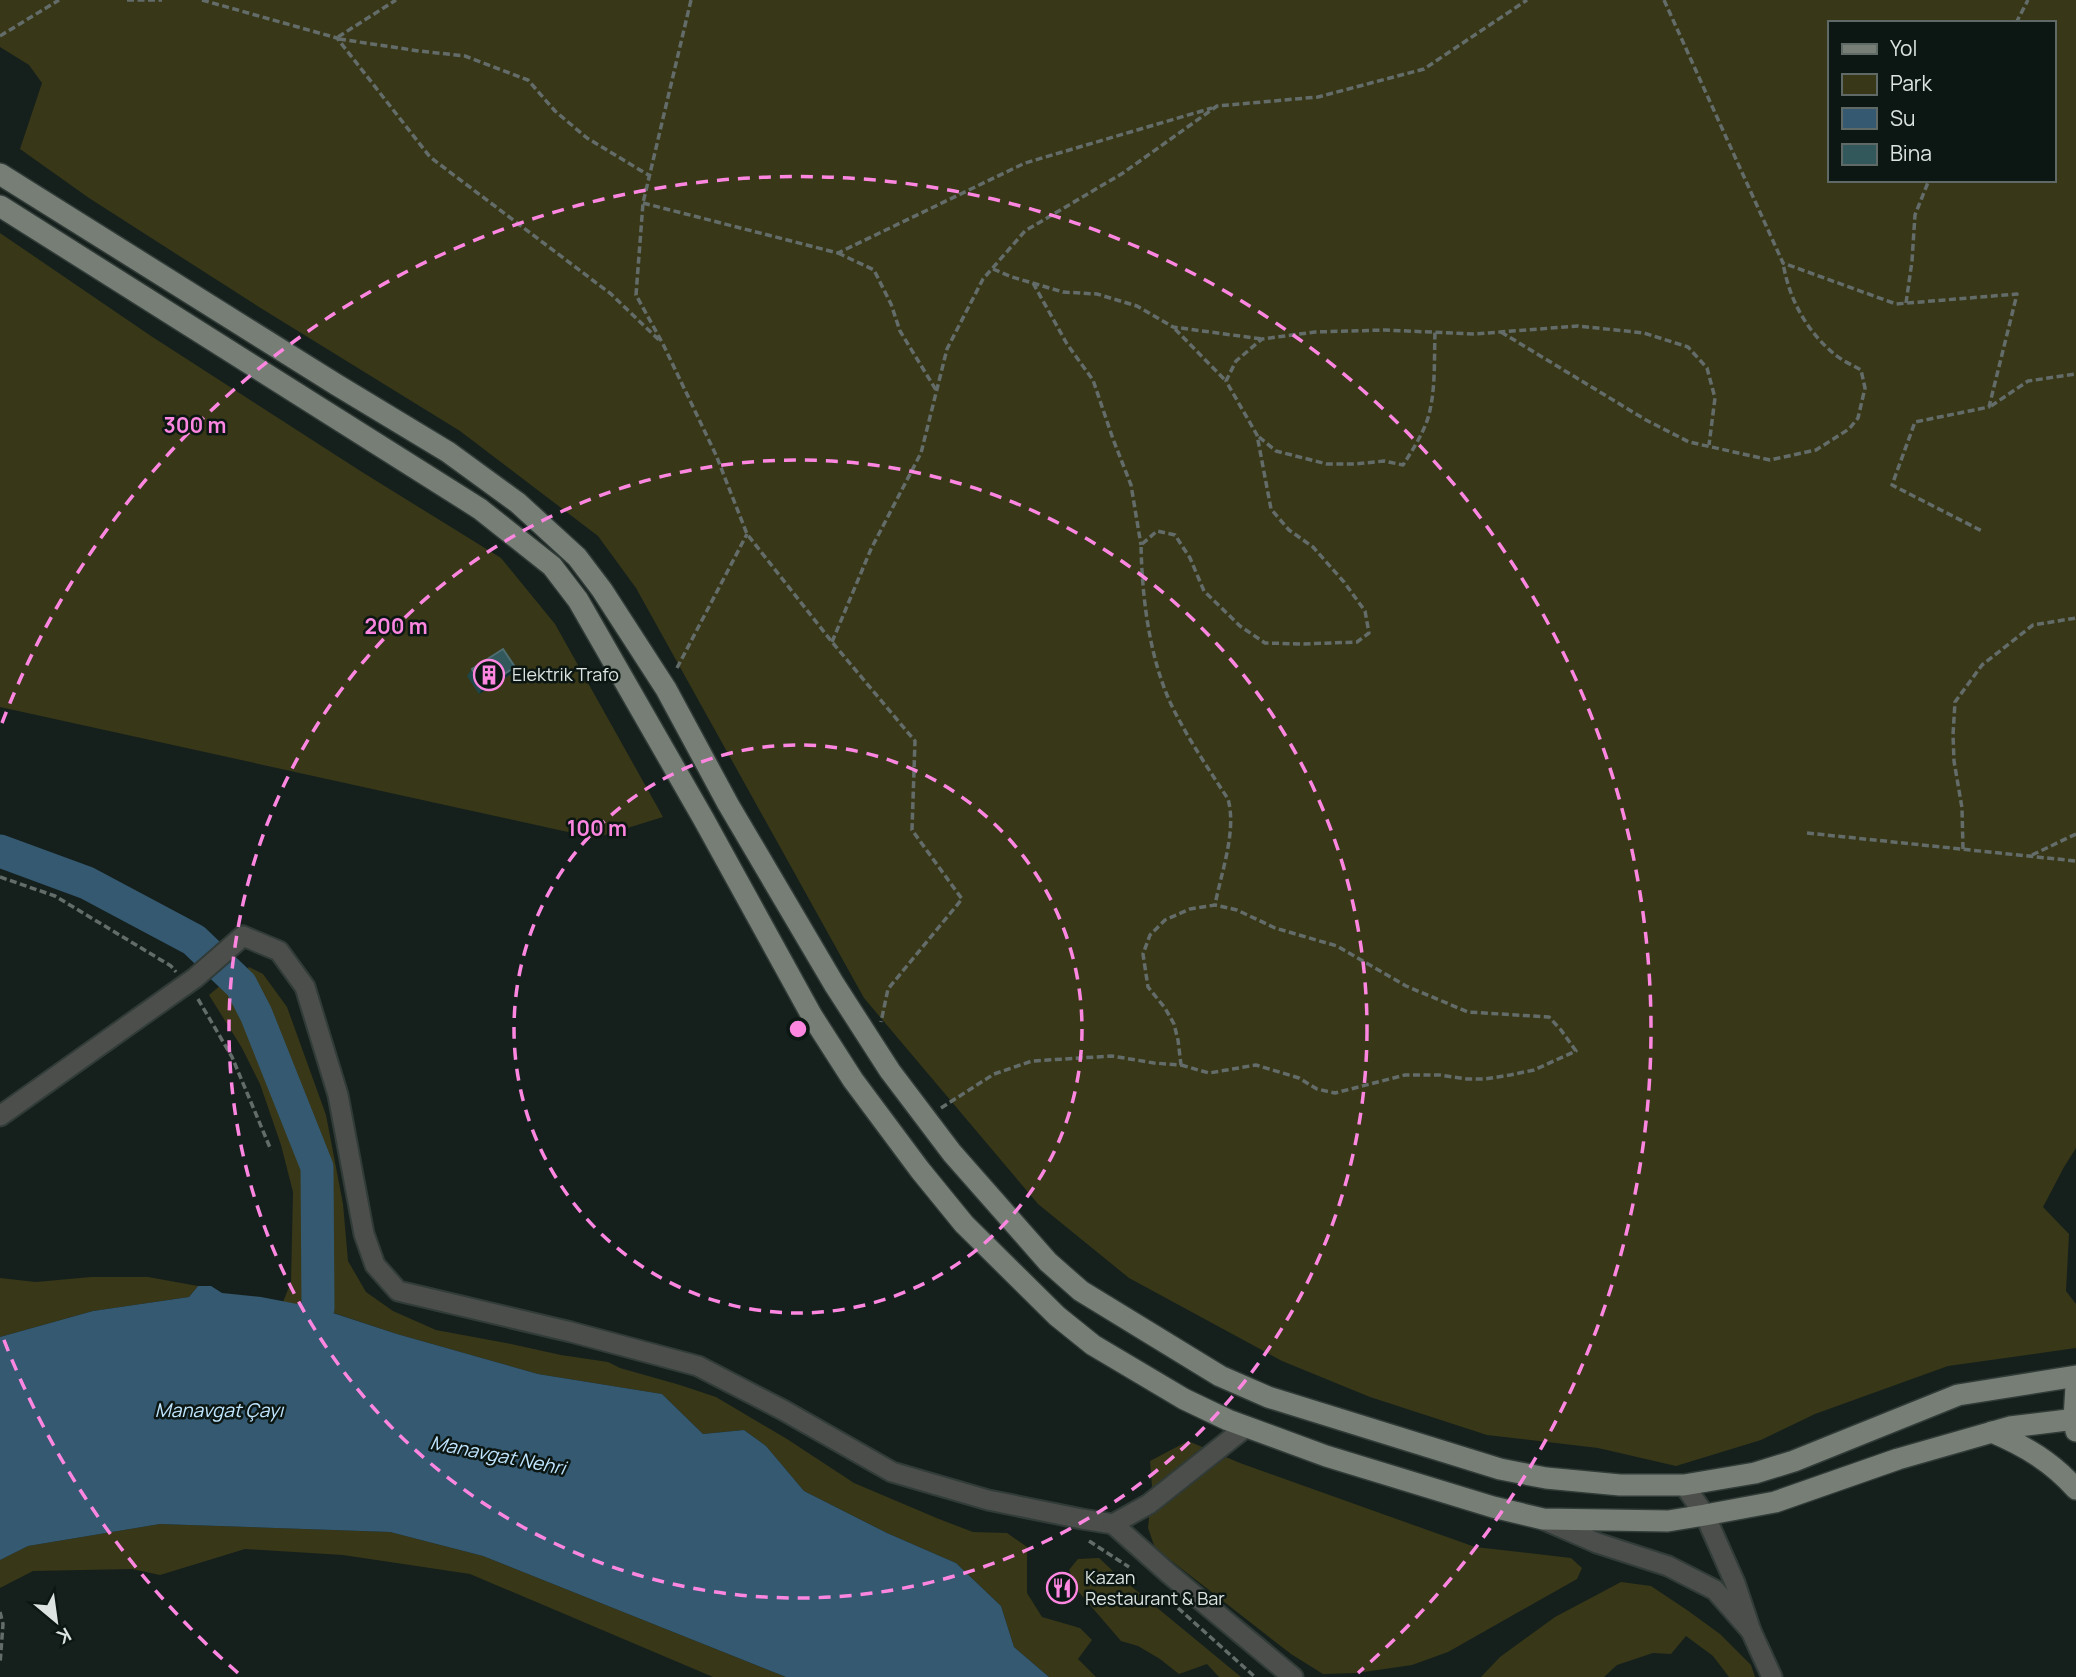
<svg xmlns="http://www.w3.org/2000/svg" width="2076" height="1677" viewBox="0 0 2076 1677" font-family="Manrope,sans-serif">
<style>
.green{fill:#383717;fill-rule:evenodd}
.water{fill:#345971}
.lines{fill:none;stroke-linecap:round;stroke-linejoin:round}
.river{stroke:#345971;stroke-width:33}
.minor-casing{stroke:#313b38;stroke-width:23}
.major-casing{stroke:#313b38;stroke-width:24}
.path{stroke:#636c69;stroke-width:3.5;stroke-dasharray:7 3.5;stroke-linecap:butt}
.minor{stroke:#4b4e4a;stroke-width:19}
.major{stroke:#777e76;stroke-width:21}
.wall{fill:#1e474b}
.shaded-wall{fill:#123032}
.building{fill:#33585b;stroke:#4d6d70;stroke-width:2}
.ring{fill:none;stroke:#fd86e1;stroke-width:3.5;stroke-dasharray:12 9}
.labels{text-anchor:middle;stroke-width:5;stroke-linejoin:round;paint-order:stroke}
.poi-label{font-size:18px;fill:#dce3e0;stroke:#0c1713;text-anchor:start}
.water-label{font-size:19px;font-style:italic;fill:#c0e5ff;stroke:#0c1713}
.centre{fill:#fd86e1;stroke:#0c1713;stroke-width:3.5}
.ring-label{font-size:21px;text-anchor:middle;font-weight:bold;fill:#fd86e1;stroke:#0c1713;stroke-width:5;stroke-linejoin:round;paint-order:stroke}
</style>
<rect width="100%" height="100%" fill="#15201d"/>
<g class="green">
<path d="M 0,0 L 2076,0 L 2076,1148 L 2064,1167 L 2043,1207 L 2069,1234 L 2066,1291 L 2076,1304 L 2076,1348 L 1948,1366 L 1815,1414 L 1761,1440 L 1676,1466 L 1598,1448 L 1487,1435 L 1370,1397 L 1282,1361 L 1129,1278 L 1038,1204 L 864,998 L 636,588 L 598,536 L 460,431 L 259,307 L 89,198 L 20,149 L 42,83 L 29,65 L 0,47 ZM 1829,23 L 2053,23 L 2053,180 L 1829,180 Z"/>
<polygon points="0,233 151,336 362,472 501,558 555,624 663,817 595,838 0,707"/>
<path d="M 249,967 L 263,974 L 287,1007 L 326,1115 L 343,1204 L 348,1261 L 366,1292 L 393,1311 L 436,1330 L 511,1344 L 561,1355 L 608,1362 L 620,1368 L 680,1385 L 716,1397 L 787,1439 L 854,1483 L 939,1519 L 973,1532 L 1007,1533 L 1027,1547 L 1027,1593 L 1042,1617 L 1080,1628 L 1092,1640 L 1078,1659 L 1096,1677 L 1049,1677 L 1014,1647 L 1001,1606 L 956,1563 L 887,1533 L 804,1491 L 766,1446 L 744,1430 L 703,1434 L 662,1394 L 538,1374 L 397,1334 L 331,1312 L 325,1173 C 316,1130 298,1090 281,1051 C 270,1024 260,997 242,973 Z"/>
<polygon points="221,985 235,992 263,1044 289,1115 306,1172 310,1223 309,1275 306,1289 300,1305 283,1302 291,1282 293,1192 281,1145 260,1084 242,1048 209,995"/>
<polygon points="91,1277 148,1277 198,1286 189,1297 93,1311 0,1337 0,1278 36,1282"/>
<polygon points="1188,1441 1240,1463 1475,1547 1571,1558 1582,1568 1577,1579 1448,1652 1412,1665 1357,1673 1323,1674 1291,1654 1155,1548 1148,1528 1152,1486 1150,1461"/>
<polygon points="160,1524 390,1532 483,1556 786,1677 713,1677 470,1574 343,1555 245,1549 160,1575 132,1569 33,1571 0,1588 0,1560 28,1546"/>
<polygon points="1099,1558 1115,1573 1241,1677 1219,1677 1207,1664 1179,1674 1160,1659 1138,1646 1121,1641 1077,1590 1069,1570 1078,1559"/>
<polygon points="1621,1582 1651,1586 1687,1610 1720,1634 1751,1665 1755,1677 1729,1677 1713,1656 1686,1636 1671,1654 1653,1653 1617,1665 1604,1677 1481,1677 1500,1657 1555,1617"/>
</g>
<polygon class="water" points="198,1286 211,1286 222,1293 261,1297 318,1308 397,1334 538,1374 662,1394 703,1434 744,1430 766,1446 804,1491 887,1533 956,1563 1001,1606 1014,1647 1049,1677 786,1677 483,1556 390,1532 160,1524 28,1546 0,1560 0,1337 93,1311 189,1297"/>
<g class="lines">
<polyline class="river" points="0,851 87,883 194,940 241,985 256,1014 317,1167 318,1308"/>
<g class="minor-casing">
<g id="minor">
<polyline points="0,1116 195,978 243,936 279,951 305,987 338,1095 364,1234 375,1265 398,1291 571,1332 698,1366 783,1410 892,1472 988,1500 1082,1519 1113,1524 1149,1504 1246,1427"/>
<polyline points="1684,1485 1705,1515 1735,1583 1751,1631 1772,1677"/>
<polyline points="1544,1520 1597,1543 1668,1566 1715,1590 1751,1631"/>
<polyline points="1113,1524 1168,1573 1293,1677"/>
</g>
</g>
<g class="major-casing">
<g id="major">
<polyline points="0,174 337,385 448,452 518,503 577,557 602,590 666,689 728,804 834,984 890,1071 952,1153 1048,1262 1081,1291 1220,1376 1268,1397 1500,1469 1546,1478 1620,1485 1684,1485 1755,1473 1794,1461 1958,1395 2076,1376"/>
<polyline points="0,206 480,509 552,566 578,600 703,818 812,1016 853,1080 920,1170 964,1224 1057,1316 1093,1345 1184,1399 1228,1420 1326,1456 1493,1507 1543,1519 1668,1521 1705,1515 1775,1502 1898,1459 2010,1427 2076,1419"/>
<polyline points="2076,1386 2074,1419 2076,1431"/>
<path d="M 1992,1432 C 2025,1446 2052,1462 2076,1489"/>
</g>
</g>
<g class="path">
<polyline points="127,0 162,0"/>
<polyline points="202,0 337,38 430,157 611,294 659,340"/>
<polyline points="691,0 643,203 636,295 663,344 716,455 747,534 832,642 915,741 912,830 962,899 888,989 881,1022"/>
<polyline points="1664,0 1783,263 1896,304 2017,294 1989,407 1915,422 1892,485 1982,531"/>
<polyline points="2016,23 2028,0"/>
<polyline points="0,36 59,0"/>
<polyline points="338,37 396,0"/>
<polyline points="339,39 419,51 465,56 528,80 555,111 587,138 650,176"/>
<polyline points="643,203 838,253 1025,163 1212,108"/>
<polyline points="838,253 874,270 891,304 900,331 936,390"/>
<polyline points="993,269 1012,277 1063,292 1097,294 1137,306 1173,327 1262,339"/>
<polyline points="1033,283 1067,344 1093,380 1113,439 1131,485 1141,545"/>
<polyline points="1906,303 1912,261 1915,215 1929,180"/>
<polyline points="1175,329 1226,381"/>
<path d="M 1501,332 L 1646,420 L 1689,442 L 1770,460 L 1816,450 L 1849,429 L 1858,418 L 1865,388 L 1861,370 C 1852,365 1841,360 1833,353 C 1805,329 1789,298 1783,263"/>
<polyline points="1991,406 2028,381 2076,374"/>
<path d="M 1259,437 L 1276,451 L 1327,464 L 1356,464 L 1384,461 L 1403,465 C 1412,451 1421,437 1427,421 C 1436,394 1434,361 1435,332"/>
<polyline points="832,642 871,549 921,453 947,349 983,279 1025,231 1123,173 1217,106 1318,97 1424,69 1527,0"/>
<polyline points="677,668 747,534"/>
<polyline points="1807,833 2076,861"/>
<polyline points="1963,849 1962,808 1954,761 1953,735 1955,702 1982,665 2033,625 2076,618"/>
<polyline points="2032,855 2076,834"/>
<polyline points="0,877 55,896 171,966 176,972"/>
<polyline points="198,999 232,1057 271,1150"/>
<polyline points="1181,1065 1209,1073 1256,1065 1299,1078 1317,1089 1335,1093 1405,1075 1440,1075 1467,1079 1485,1079 1510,1075 1534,1070 1576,1051 1561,1030 1549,1017 1468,1012 1406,986 1337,946 1275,928 1237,910 1215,905"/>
<path d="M 941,1108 L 994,1074 L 1032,1061 L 1112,1056 L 1154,1063 L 1181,1065 L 1178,1040 L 1174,1024 L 1165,1008 L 1148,987 L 1143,954 L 1150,935 L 1165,920 L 1190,909 L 1215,905 C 1221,873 1237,831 1228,799 C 1208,768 1186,736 1170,702 C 1149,655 1142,597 1141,545 L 1157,531 L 1175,535 L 1190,558 L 1204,591 L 1240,626 L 1265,643 L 1304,644 L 1357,642 L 1369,633 L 1365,611 L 1344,582 L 1313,547 L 1289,530 L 1271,509 L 1257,435 L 1226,381 L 1236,361 L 1262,339 L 1315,332 L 1385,330 L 1474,334 L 1578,326 L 1644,333 L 1688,347 L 1707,368 L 1715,398 L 1709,445"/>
<polyline points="1089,1541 1129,1567"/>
<polyline points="1178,1608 1255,1677"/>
<polyline points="0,1612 3,1624 0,1664"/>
</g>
<use href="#minor" class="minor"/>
<use href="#major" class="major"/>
</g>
<polygon class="wall" points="515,667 511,674 479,694 467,676 472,669"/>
<polygon class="shaded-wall" points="515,667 511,674 479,694 483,688"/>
<polygon class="building" points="503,649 515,667 483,688 472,669"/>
<g class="ring">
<circle cx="798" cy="1029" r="284"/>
<circle cx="798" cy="1029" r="569"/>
<path d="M238 1673A853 853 0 0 1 2 1335M2 723A853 853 0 1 1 1358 1673"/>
</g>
<defs>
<g id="building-ring" transform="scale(1.575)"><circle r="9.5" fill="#0c1713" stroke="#fd86e1" stroke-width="1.5"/><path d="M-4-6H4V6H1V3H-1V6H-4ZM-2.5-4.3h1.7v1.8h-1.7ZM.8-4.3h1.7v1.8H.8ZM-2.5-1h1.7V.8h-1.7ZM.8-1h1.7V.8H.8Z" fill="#fd86e1"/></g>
<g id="restaurant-ring" transform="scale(1.575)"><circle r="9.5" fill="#0c1713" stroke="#fd86e1" stroke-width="1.5"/><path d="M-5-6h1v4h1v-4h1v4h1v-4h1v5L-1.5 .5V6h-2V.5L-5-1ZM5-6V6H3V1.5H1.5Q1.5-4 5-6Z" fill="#fd86e1"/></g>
</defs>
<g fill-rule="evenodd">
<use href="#building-ring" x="489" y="675"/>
<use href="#restaurant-ring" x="1062" y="1588"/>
</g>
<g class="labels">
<g class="poi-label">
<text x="512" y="681">Elektrik Trafo</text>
<text x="1085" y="1584">Kazan<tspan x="1085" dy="21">Restaurant &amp; Bar</tspan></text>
</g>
<g class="water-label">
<text x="219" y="1417">Manavgat Çayı</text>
<text transform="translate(498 1455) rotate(11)" y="7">Manavgat Nehri</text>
</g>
</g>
<circle cx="798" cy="1029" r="10" class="centre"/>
<g class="ring-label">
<text x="195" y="433">300 m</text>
<text x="396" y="634">200 m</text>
<text x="597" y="836">100 m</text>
</g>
<rect x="1828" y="21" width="228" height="161" fill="#0c1713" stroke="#5f6965" stroke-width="2"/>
<rect x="1842" y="44" width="35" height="10" fill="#777e76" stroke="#5f6965" stroke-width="2"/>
<text x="1890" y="56" font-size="21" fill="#dce3e0">Yol</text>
<rect x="1842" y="74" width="35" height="21" fill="#383717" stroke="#5f6965" stroke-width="2"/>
<text x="1890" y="91" font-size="21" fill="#dce3e0">Park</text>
<rect x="1842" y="108" width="35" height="21" fill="#345971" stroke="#5f6965" stroke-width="2"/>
<text x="1890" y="126" font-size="21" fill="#dce3e0">Su</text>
<rect x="1842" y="144" width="35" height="21" fill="#33585b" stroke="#5f6965" stroke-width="2"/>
<text x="1890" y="161" font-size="21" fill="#dce3e0">Bina</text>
<g transform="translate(56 1621) rotate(151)" stroke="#0c1713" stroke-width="5" paint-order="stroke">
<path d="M0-5L12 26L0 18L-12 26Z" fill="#dce3e0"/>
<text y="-10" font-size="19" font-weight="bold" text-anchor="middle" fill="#dce3e0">K</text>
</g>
</svg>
